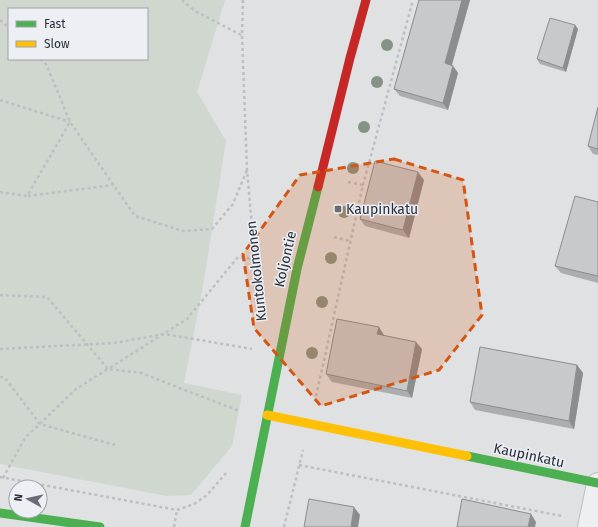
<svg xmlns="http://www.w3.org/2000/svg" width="598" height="527" viewBox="0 0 598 527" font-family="'Fira Sans',sans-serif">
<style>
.green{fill:#cfd7cf;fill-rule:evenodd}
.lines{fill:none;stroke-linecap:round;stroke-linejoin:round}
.street-casing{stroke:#bdbfc1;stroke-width:24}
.path{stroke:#bdbfc3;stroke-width:2.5;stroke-dasharray:3 3;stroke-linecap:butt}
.street{stroke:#eeeff0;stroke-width:22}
.fast{stroke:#4caf50;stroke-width:9}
.slow{stroke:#ffc107;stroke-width:9}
.jam{stroke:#c62828;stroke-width:9}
.tree{fill:#859384}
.wall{fill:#abadaf}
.shaded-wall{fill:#8b8d8e}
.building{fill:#c7c9cb;stroke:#8b8d8e}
.marked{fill:#d55511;fill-opacity:0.2;stroke:#d55511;stroke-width:3;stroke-dasharray:8 5;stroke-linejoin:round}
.poi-dot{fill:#686d75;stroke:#eceff3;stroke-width:1.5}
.labels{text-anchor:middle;stroke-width:3;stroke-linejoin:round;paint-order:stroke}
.poi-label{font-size:14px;fill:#282e3a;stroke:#eceff3;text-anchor:start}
.street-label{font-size:14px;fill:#282e3a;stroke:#eceff3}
</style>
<rect width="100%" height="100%" fill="#dfe1e3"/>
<path class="green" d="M 0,0 L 225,0 L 197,92 L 226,141 L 203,286 L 184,383 L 242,395 L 232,446 L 191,495 L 167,496 L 0,464 ZM 9,9 L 147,9 L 147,59 L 9,59 Z"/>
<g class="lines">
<g class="street-casing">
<polyline id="street" points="589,527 598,484"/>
</g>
<g class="path">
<polyline points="182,0 195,11 241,35"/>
<polyline points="243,0 242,35 247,170 259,305"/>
<polyline points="0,20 9,28"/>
<polyline points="40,59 46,64 57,90 70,122 135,216 183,231 212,229 233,204 247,170"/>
<polyline points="0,100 70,122"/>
<polyline points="348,182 363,185"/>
<polyline points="0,192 27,196 70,122"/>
<polyline points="28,196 113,185"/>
<polyline points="334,237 350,241"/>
<polyline points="0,295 47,297 108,369 187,319 238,257 254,259"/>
<polyline points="0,349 114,343 164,334 252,349"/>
<polyline points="0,377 5,378 40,424 115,445"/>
<polyline points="316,396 363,185 413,0"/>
<polyline points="299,465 562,516"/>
<polyline points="0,477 177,510"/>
<polyline points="3,478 25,438 76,389 108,369 142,373 182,389 240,411"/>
<polyline points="177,510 194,504 207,495 226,473"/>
<polyline points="174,527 177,510"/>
<polyline points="284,527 303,450"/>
</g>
<use href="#street" class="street"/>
<g class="fast">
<polyline points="467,456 598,483"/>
<polyline points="0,513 100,527"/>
<polyline points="245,527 297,269 318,187"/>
</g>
<polyline class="slow" points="267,415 467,456"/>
<polyline class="jam" points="318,187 350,58 366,0"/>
</g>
<g class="tree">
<circle cx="387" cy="45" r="6"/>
<circle cx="377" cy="82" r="6"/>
<circle cx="364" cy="127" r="6"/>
<circle cx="353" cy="168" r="6"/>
<circle cx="344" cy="212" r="6"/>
<circle cx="331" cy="258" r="6"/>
<circle cx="322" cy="302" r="6"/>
<circle cx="312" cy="353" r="6"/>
</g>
<g class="wall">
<polygon points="419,0 470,0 452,65 453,66 458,73 448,110 400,96 394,89"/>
<polygon points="575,25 578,29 566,72 540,64 537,59"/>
<polygon points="598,107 598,155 593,154 588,146"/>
<polygon points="424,180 409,238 365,226 360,219"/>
<polygon points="598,202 598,283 561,273 555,266"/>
<polygon points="384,335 422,349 412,398 332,382 326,374"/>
<polygon points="577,365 583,373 574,429 475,410 470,402"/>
</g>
<g class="shaded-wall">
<polygon points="462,0 470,0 450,71 445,63"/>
<polygon points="575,25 578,29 566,72 563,68"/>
<polygon points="453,66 458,73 448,110 443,103"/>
<polygon points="418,172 424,180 409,238 403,230"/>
<polygon points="379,327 384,335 383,342 377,334"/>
<polygon points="416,342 422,349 412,398 407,391"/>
<polygon points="577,365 583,373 574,429 569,421"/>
<polygon points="354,507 360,515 358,527 351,527"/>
<polygon points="531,514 536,522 535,527 528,527"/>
</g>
<g class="building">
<polygon points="419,0 462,0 445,63 453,66 443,103 394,89"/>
<polygon points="550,18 575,25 563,68 537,59"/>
<polygon points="598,107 598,149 588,146"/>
<polygon points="375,161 418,172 403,230 360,219"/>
<polygon points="575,196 598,202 598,276 555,266"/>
<polygon points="337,319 379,327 377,334 416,342 407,391 326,374"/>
<polygon points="480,347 577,365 569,421 470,402"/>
<polygon points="309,499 354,507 351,527 304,527"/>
<polygon points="462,499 531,514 528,527 457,527"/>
</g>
<path class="marked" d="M 394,159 L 463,180 L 482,315 L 439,370 L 321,406 L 254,328 L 243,254 L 300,175 Z"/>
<rect class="poi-dot" x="334" y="205" width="8" height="8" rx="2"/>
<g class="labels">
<g class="poi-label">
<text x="346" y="214">Kaupinkatu</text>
</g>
<g class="street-label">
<text transform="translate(285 259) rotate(-77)" y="5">Koljontie</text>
<text transform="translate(256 271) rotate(-96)" y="5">Kuntokolmonen</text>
<text transform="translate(529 455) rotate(12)" y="5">Kaupinkatu</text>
</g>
</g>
<rect x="8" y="8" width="140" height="52" fill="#eceff3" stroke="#9ea2a9"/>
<rect x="16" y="21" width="20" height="6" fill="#4caf50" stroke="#9ea2a9"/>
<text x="44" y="28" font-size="12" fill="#282e3a">Fast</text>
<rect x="16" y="41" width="20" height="6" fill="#ffc107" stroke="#9ea2a9"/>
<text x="44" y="48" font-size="12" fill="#282e3a">Slow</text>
<g transform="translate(28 499) rotate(278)"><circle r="19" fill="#eceff3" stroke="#9ea2a9"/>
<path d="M0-3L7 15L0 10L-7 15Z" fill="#686d75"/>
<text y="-6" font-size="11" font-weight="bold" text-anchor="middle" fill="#282e3a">N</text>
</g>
</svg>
